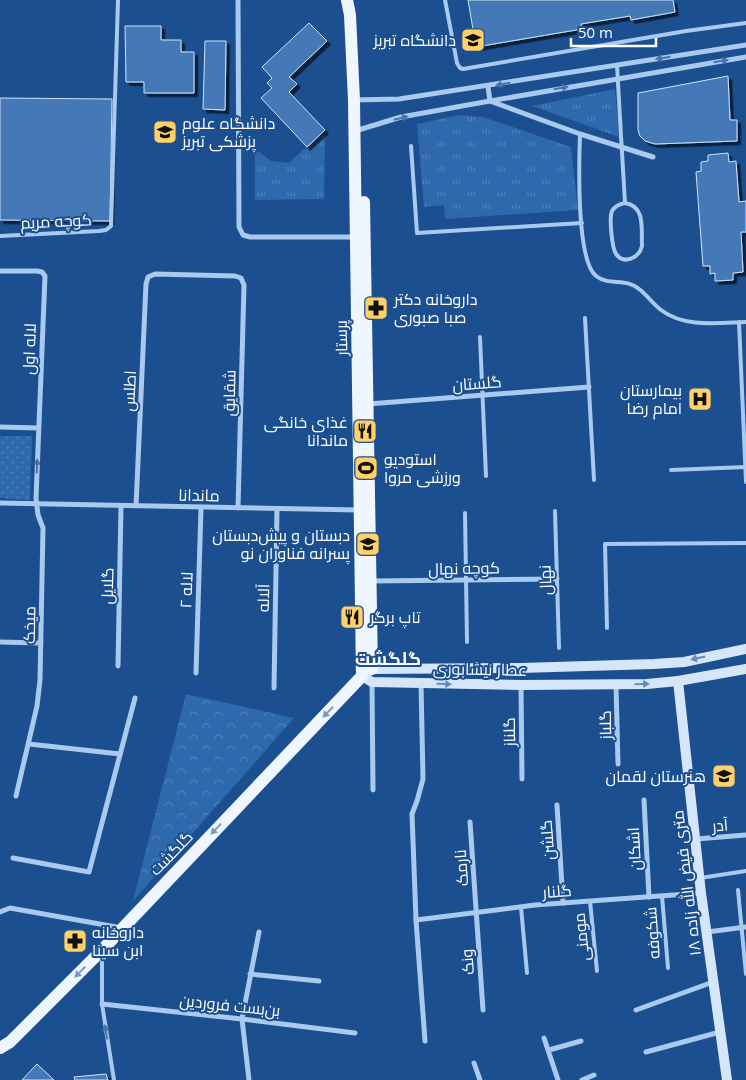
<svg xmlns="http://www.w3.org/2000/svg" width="746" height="1080" viewBox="0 0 746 1080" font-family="'Open Sans',Cairo,sans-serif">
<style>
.grass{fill:url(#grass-tufts)}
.forest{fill:url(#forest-crowns)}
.park{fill:url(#park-dots)}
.building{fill:#4478b7;stroke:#cfe3fa;filter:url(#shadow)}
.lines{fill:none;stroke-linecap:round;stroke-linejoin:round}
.lane{stroke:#a9c9ee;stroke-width:4}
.street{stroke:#a9c9ee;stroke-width:5}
.secondary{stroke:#d6e6fa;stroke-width:10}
.primary{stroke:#f0f6ff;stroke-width:12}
.lane-bridge{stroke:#a9c9ee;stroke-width:4}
.oneway{fill:#4674ac}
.oneway2{fill:#668bba}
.oneway3{fill:#7b9ac1}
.labels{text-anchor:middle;stroke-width:4;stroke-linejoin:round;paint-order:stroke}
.poi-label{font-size:16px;fill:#fff;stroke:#1b4f8f;text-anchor:end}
.street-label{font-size:16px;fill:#fff;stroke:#1b4f8f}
.neighbourhood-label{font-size:18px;font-weight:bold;fill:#fff;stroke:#1b4f8f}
</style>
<defs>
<pattern id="grass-tufts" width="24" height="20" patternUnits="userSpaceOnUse" patternTransform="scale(1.25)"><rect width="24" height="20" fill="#2e69ad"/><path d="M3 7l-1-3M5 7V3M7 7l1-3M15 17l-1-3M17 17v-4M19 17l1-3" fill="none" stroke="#4d80b9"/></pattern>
<pattern id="forest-crowns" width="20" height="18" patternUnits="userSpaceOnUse" patternTransform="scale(1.25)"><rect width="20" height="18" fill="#2e69ad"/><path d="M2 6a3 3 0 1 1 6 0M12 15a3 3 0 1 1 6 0" fill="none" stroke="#4d80b9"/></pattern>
<pattern id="park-dots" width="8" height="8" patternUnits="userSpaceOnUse" patternTransform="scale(1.25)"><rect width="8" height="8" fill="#2e69ad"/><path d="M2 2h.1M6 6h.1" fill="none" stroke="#4d80b9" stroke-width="1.8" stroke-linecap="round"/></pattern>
<filter id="shadow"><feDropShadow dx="3.5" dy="3.5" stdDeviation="0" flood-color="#0009"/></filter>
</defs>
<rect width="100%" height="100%" fill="#1b4f8f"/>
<g class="grass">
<polygon points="615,89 619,137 532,106"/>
<polygon points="459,115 483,117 571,147 578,210 445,219 444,205 424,207 417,124"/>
<polygon points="325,130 324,199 255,200 255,149 271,161 289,163"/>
</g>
<polygon class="forest" points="186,694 294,718 133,901"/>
<polygon class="park" points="0,436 32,436 30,500 0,498"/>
<g class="building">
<polygon points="468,0 673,0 675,12 631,20 630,16 581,24 582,29 476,47"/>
<polygon points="309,23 327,41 289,77 297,84 289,92 325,130 307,147 261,98 272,88 267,83 272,78 262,67"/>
<polygon points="125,26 161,26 161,40 181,40 181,52 194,52 194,93 144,93 144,82 126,82"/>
<polygon points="205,41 226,41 225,110 203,109"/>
<polygon points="728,76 730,120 737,120 737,141 655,144 645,141 640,136 638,130 638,93"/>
<polygon points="0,98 112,99 110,221 0,220"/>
<polygon points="728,153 729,162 736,161 739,202 746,201 746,232 741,232 743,272 733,273 733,280 715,281 715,273 710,274 710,266 703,266 696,172 701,171 701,162 708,161 708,155"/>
<polygon points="37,1064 54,1080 22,1080"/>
<polygon points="106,1074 108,1080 75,1080 74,1077"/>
</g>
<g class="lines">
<g class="lane">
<polyline points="445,0 457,63 460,68 463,69 686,31 746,23"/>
<polyline points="617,65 621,136"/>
<path d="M 580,134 C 579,161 576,260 596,276 C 609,286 627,278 639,289 C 647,295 653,304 661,310 C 685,328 717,323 746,322"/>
<polyline points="411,146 417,233 582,223"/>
<polyline points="622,152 625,203"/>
<path d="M 625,203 C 646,206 641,230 642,246 C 639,258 624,265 616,254 C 612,248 609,218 612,211 C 615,206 620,204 625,203 Z"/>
<polyline points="0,236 99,231 106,230 111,226 118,0"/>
<polyline points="585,318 594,480"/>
<polyline points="739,322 746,482"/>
<polyline points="480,337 486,476"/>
<polyline points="671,470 746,467"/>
<polyline points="555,511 559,648"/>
<polyline points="465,513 467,642"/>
<polyline points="607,628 605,544 746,543"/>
<polyline points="700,878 746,871"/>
<polyline points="738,890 746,974"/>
<polyline points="662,896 668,968"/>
<polyline points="590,901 597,971"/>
<polyline points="521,907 527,973"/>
<polyline points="102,956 102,1004 114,1080"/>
</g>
<g class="street">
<polyline points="238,0 239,227 243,235 250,237 355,237"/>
<polyline points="488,87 490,101 580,134 653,157"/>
<polyline points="354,100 399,99 746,45"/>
<polyline points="355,131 401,117 490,101 746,57"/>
<polyline points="0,271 37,271 42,272 45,276 36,498 38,515 43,528 40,680 37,706 16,796"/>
<polyline points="368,404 589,387"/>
<polyline points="0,427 38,428"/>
<polyline points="0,503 359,510"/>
<polyline points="136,506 146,284 148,277 155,274 235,276 241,278 244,285 238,508"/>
<polyline points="371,581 557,579"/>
<polyline points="0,642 41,643"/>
<polyline points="118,666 121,506"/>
<polyline points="196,673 201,508"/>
<polyline points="372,682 373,790"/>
<polyline points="421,683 423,779 417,801 412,814 416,920 425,1041"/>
<polyline points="521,685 522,779"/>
<polyline points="616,685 618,764"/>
<polyline points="274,688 277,509"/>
<polyline points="29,744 120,754"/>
<polyline points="644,800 649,897"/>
<polyline points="557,805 563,903"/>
<polyline points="470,822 483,1010"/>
<polyline points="696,839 746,835"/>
<polyline points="13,858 89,872 135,698"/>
<polyline points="0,912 10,908 122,928"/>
<polyline points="416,920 535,905 701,893"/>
<polyline points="707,932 746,927"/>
<polyline points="250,974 319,981"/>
<polyline points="102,1004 242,1019 355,1033"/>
<polyline points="636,1010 713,982"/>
<polyline points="544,1038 558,1080"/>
<polyline points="549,1050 581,1041"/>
<polyline points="646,1052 720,1032"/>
<polyline points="474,1063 480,1080"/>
<polyline points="249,1080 242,1019 259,932"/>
<polyline points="582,1080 594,1075"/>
</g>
<g class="secondary">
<polyline points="746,649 684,662 654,664 521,668 372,669 362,676 372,682 521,685 647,684 678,681 746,669"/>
<polyline points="678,681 701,893 727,1080"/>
</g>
<g class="primary">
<polyline points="364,202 372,669"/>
<polyline points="0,1048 10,1042 102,950 362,676 354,100 350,15 347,0"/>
</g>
<polyline class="lane-bridge" points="621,136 622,152"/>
</g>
<defs><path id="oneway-solid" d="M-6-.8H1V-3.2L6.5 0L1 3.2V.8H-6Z" transform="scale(1.25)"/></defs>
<g class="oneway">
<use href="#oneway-solid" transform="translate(663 58) rotate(171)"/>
<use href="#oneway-solid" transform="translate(721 61) rotate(-9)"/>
<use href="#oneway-solid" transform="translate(503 84) rotate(170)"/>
<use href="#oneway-solid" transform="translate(561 88) rotate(-10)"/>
<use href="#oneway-solid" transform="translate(401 118) rotate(-13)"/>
<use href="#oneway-solid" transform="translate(37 466) rotate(-88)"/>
<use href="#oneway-solid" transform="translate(106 1032) rotate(-99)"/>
</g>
<g class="oneway2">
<use href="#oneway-solid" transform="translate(698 658) rotate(168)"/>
<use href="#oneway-solid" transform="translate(444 684) rotate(1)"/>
<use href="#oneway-solid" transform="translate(642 684) rotate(-2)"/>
</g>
<g class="oneway3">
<use href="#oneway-solid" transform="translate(328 712) rotate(134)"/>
<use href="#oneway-solid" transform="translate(216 829) rotate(134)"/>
<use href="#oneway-solid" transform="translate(80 972) rotate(135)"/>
</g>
<defs>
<g id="university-square" transform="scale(1.25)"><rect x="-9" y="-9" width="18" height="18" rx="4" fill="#ffd166" stroke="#1b4f8f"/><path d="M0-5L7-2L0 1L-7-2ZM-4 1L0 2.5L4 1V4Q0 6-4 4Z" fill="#111"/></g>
<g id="pharmacy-square" transform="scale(1.25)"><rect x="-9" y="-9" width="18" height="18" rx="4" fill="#ffd166" stroke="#1b4f8f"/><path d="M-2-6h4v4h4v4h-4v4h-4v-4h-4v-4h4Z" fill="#111"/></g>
<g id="hospital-square" transform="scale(1.25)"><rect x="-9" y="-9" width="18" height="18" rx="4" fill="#ffd166" stroke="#1b4f8f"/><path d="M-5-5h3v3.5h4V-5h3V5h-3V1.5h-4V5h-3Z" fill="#111"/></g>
<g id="restaurant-square" transform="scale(1.25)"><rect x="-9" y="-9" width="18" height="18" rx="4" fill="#ffd166" stroke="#1b4f8f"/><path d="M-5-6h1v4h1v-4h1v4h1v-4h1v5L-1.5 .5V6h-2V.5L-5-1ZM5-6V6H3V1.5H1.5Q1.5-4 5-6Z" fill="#111"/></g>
<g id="stadium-square" transform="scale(1.25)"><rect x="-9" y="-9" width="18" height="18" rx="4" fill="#ffd166" stroke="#1b4f8f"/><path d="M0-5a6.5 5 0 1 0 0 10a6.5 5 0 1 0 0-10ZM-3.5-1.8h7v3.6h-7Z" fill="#111"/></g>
<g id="school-square" transform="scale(1.25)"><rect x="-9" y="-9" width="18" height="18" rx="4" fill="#ffd166" stroke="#1b4f8f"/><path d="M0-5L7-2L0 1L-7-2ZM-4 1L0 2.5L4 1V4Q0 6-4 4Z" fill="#111"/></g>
</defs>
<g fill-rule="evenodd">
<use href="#university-square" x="473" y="40"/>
<use href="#university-square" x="165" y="132"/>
<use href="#pharmacy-square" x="376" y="308"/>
<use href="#hospital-square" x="700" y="399"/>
<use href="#restaurant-square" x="365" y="431"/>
<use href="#stadium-square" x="366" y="468"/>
<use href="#school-square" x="368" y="544"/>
<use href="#restaurant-square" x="352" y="617"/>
<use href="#school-square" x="724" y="776"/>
<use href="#pharmacy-square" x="75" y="941"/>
</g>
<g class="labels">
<g class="poi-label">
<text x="456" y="46">دانشگاه تبریز</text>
<text x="182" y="129" text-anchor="start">دانشگاه علوم<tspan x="182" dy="18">پزشکی تبریز</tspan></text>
<text x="394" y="305" text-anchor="start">داروخانه دکتر<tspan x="394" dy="18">صبا صبوری</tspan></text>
<text x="682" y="396">بیمارستان<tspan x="682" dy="18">امام رضا</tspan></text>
<text x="348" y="428">غذای خانگی<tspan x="348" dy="18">ماندانا</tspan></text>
<text x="384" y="465" text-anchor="start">استودیو<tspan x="384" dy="18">ورزشی مروا</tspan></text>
<text x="350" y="541">دبستان و پیش‌دبستان<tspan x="350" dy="18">پسرانه فناوران نو</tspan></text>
<text x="370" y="623" text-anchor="start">تاپ برگر</text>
<text x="706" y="782">هنرستان لقمان</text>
<text x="92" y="938" text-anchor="start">داروخانه<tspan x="92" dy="18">ابن سینا</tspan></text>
</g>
<g class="street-label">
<text transform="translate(56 221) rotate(-3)" y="6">کوچه مریم</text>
<text transform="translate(341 338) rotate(-91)" y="6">پرستار</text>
<text transform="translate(29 349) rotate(-88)" y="6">لاله اول</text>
<text transform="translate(477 383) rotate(-4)" y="6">گلستان</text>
<text transform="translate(129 391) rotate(-87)" y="6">اطلس</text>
<text transform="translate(229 393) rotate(-89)" y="6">شقایق</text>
<text transform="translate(199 495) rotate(1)" y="6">ماندانا</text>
<text transform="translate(464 568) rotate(-1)" y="6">کوچه نهال</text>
<text transform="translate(545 580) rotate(-92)" y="6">نهال</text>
<text transform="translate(107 586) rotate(-89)" y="6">گلایل</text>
<text transform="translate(186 590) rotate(-88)" y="6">لاله ۲</text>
<text transform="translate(263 598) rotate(-89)" y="6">آلاله</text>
<text transform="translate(29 625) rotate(-89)" y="6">میخک</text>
<text transform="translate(480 669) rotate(1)" y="6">عطار نیشابوری</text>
<text transform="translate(605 725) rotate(-91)" y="6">گلباز</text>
<text transform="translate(509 732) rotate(-91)" y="6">گلناز</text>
<text transform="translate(720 825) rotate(-5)" y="6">آدر</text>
<text transform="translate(547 840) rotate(-94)" y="6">گلشن</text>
<text transform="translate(634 849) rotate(-93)" y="6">اشکان</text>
<text transform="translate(171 853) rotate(-46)" y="6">گلگشت</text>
<text transform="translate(461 868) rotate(-94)" y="6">نارمک</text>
<text transform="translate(686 883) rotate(-97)" y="6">۱۸ متری فیض الله زاده</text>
<text transform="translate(557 891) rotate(-4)" y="6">گلنار</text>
<text transform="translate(652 933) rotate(-94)" y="6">شکوفه</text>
<text transform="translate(581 937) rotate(-96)" y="6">مومنی</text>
<text transform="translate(467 962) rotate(-94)" y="6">ونک</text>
<text transform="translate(230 1005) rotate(6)" y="6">بن‌بست فروردین</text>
</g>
<g class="neighbourhood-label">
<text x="388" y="665">گلگشت</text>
</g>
</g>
<path d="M571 38v8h85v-8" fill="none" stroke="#ffffff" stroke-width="2.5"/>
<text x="578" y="38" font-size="15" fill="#ffffff" stroke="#1b4f8f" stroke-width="4" paint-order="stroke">50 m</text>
</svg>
